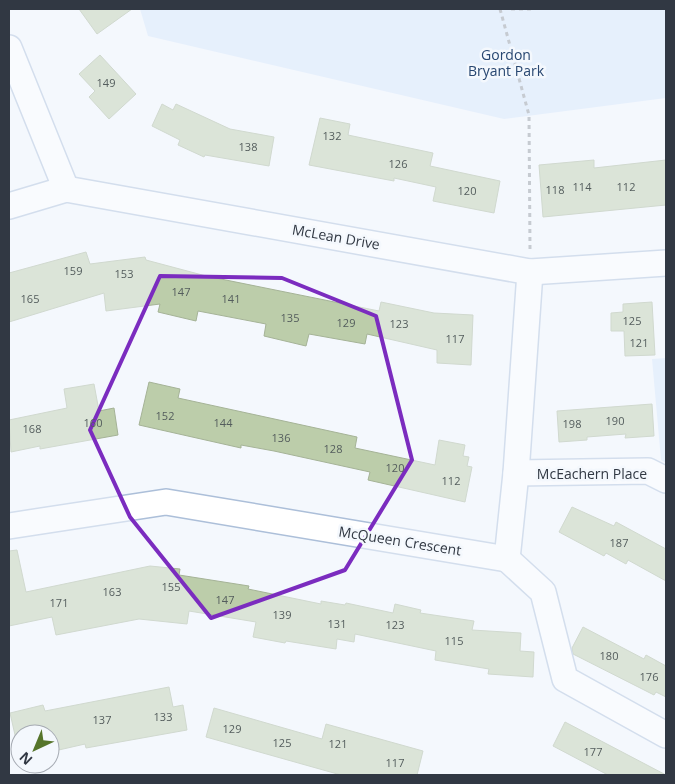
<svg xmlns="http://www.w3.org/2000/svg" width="675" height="784" viewBox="0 0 675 784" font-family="'Open Sans',sans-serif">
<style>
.green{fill:#d6e6fb}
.building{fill:#bccdaa;stroke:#a5b397}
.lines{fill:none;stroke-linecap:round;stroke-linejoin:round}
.street-casing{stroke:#acbfd9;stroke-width:28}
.path{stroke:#8e949c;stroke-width:3;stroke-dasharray:4 4;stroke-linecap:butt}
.street{stroke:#fff;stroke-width:25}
.marked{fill:none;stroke:#7b2cbf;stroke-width:4;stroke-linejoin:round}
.labels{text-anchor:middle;stroke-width:5;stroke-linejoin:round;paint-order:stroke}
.number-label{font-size:11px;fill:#545d5d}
.park-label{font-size:14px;fill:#284771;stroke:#f4f8fd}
.street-label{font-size:14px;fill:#313843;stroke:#f4f8fd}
</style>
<rect width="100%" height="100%" fill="#f4f8fd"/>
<g class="green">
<polygon points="140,9 666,9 666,98 504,119 148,36"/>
<polygon points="666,358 666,463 661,460 652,359"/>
</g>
<g class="building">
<polygon points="79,9 132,9 97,34"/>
<polygon points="100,55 136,94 109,119 89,97 95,91 79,74"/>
<polygon points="162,104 173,110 176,104 230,129 274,137 269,166 205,155 204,157 178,145 180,140 152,126"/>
<polygon points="320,118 350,124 348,135 433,153 430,166 500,181 494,213 433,201 436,187 394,178 394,181 309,165"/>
<polygon points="594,160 594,168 666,160 666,205 543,217 539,165"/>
<polygon points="86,252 90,264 145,257 146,260 206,276 379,311 381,302 434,313 473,315 471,365 437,363 437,350 367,334 365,344 309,334 306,346 264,336 266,324 198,311 196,321 158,312 160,304 106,311 104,293 9,322 9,273"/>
<polygon points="652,302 655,355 625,356 624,331 611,331 611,313 623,312 623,304"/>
<polygon points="149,382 180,389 178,398 357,437 355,448 435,465 439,440 465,445 463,456 469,457 467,466 472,467 465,502 368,480 370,472 274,451 241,445 241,448 139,425"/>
<polygon points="94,384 99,411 114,408 118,435 40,449 40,446 11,452 9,420 67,408 64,389"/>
<polygon points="652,404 654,436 625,438 626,434 587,437 587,440 559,442 557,411"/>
<polygon points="572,507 614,526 616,522 666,549 666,581 628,560 626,564 606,553 604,556 559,532"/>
<polygon points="17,550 26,592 150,566 180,569 179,575 249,586 248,589 321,604 321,601 345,605 346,603 393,613 395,604 421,610 420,613 474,621 472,630 521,633 520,651 534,652 533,677 488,674 489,669 435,660 436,651 355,634 354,642 337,639 336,649 286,641 285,643 253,637 256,622 189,611 187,624 139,619 56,635 52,617 9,626 9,551"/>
<polygon points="583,627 644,659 646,655 666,666 666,697 656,692 654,695 573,654 572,648"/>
<polygon points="169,687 173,707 183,705 187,730 86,748 85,744 50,752 50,734 20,734 20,757 10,713 43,705 45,711"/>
<polygon points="214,708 322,739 326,724 423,751 417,775 341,775 206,737"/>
<polygon points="565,722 666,775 608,775 553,746"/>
</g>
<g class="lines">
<g class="street-casing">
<g id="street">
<polyline points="9,48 66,189"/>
<polyline points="9,206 66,189 530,272 666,263"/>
<polyline points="516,473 648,471 666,480"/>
<polyline points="9,526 166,502 507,559"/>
<polyline points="507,559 516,473 530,272"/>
<polyline points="507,559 543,592 565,679 666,735"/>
</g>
</g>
<g class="path">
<polyline points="500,9 529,115 530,249"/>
<polyline points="511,9 532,9"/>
</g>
<use href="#street" class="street"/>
</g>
<path d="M0 0H675V784H0ZM 160,276 L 282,278 L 376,316 L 412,460 L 345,570 L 211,618 L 130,517 L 90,430 Z" fill="#f4f8fd" fill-opacity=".55" fill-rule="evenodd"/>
<path class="marked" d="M 160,276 L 282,278 L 376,316 L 412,460 L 345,570 L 211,618 L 130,517 L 90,430 Z"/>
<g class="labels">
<g class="number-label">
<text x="106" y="87">149</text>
<text x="332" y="140">132</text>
<text x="248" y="151">138</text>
<text x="398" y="168">126</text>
<text x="582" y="191">114</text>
<text x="626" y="191">112</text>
<text x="555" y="194">118</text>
<text x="467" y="195">120</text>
<text x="73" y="275">159</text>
<text x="124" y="278">153</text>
<text x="181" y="296">147</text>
<text x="30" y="303">165</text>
<text x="231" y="303">141</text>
<text x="290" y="322">135</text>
<text x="632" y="325">125</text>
<text x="346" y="327">129</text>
<text x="399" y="328">123</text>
<text x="455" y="343">117</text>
<text x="639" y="347">121</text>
<text x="165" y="420">152</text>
<text x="615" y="425">190</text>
<text x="93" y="427">160</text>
<text x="223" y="427">144</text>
<text x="572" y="428">198</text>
<text x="32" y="433">168</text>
<text x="281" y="442">136</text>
<text x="333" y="453">128</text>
<text x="395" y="472">120</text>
<text x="451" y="485">112</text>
<text x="619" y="547">187</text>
<text x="171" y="591">155</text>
<text x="112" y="596">163</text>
<text x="225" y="604">147</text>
<text x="59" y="607">171</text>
<text x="282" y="619">139</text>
<text x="337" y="628">131</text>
<text x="395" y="629">123</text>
<text x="454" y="645">115</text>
<text x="609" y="660">180</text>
<text x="649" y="681">176</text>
<text x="163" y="721">133</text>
<text x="102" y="724">137</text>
<text x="232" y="733">129</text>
<text x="282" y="747">125</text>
<text x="338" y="748">121</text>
<text x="593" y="756">177</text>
<text x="395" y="767">117</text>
</g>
<g class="park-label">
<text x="506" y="60">Gordon<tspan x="506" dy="16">Bryant Park</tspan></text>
</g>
<g class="street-label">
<text transform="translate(336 237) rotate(10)" y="5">McLean Drive</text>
<text x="592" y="479">McEachern Place</text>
<text transform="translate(400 541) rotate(9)" y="5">McQueen Crescent</text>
</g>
</g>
<rect width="675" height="784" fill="none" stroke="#313843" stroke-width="20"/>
<g transform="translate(35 749) rotate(224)"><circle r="24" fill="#f4f8fd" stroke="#a6abb3"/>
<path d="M0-4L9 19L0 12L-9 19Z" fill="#56752b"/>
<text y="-8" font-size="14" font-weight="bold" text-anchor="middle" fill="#313843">N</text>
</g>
</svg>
